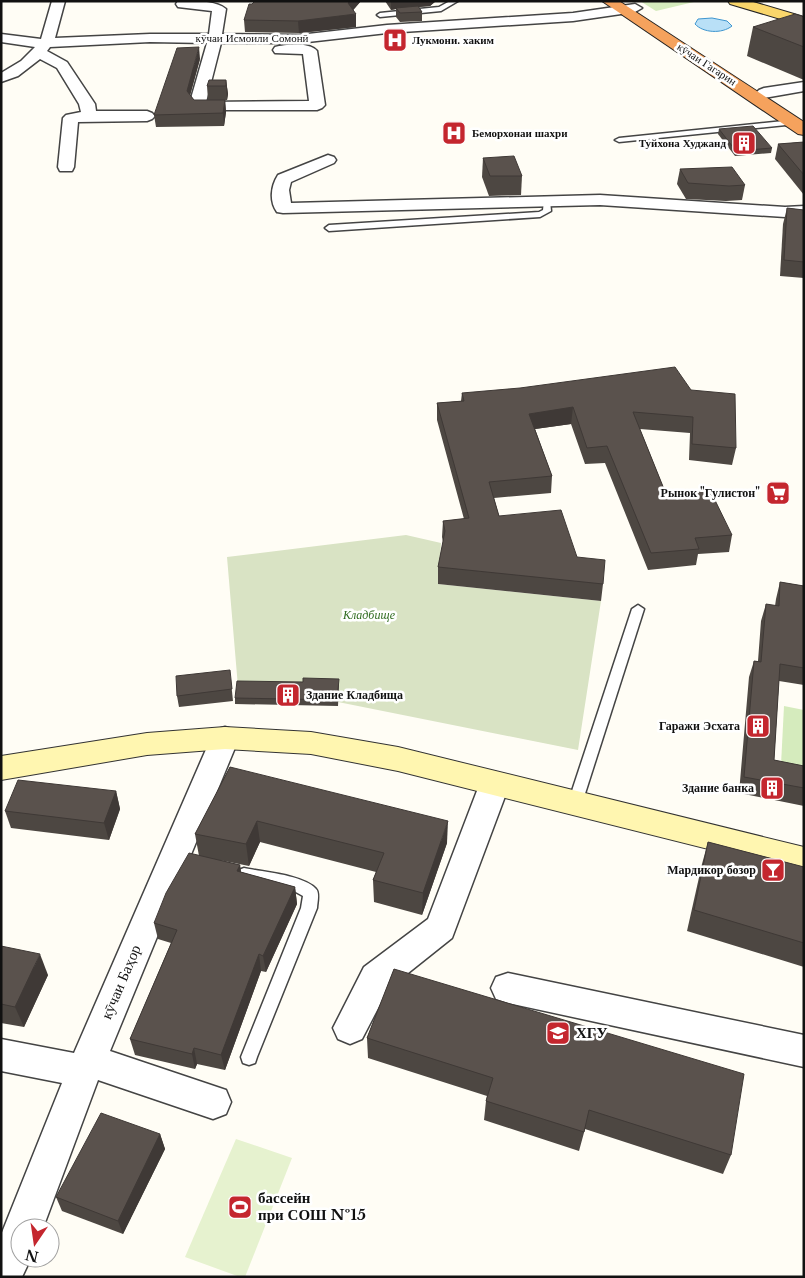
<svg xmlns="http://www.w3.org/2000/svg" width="805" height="1278" viewBox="0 0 805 1278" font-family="'Libre Baskerville',serif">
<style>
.green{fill:#d5ebbd}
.cemetery{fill:#d9e3c4}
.pitch{fill:#e6f2cf}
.water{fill:#b9e0f7;stroke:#3f96cf}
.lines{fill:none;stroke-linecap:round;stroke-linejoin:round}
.lane-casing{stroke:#444;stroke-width:3}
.street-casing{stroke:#444;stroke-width:3}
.secondary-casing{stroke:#333;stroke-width:2}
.primary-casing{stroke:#222;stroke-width:2}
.highway-casing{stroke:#222;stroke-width:2}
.lane{fill:#fff;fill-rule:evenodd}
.street{fill:#fff;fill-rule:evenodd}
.secondary{fill:#fff6b0;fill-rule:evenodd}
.primary{fill:#f9d66b;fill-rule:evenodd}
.highway{fill:#f5a25d;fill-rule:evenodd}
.wall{fill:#4d4742}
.shaded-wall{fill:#3f3936}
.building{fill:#5a524d;stroke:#3f3936}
.labels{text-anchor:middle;stroke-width:5;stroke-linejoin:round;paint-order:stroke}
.far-street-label{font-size:11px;fill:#111;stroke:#fff}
.far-poi-label{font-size:11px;font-weight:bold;fill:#111;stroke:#fff;text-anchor:start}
.poi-label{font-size:12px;font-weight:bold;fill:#111;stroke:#fff;text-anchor:end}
.park-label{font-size:12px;font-style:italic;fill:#2f6b1f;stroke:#fff}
.near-street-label{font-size:15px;fill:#111;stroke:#fff}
.near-poi-label{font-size:15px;font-weight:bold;fill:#111;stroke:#fff;text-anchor:start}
</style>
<rect width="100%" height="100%" fill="#fffdf5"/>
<g class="green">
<polygon points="640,1 691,1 694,2 656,11"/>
<polygon points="784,706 804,710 804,769 781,765"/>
</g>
<polygon class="cemetery" points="406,535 441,543 438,584 601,601 578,750 338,702 339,685 238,687 227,557"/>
<polygon class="pitch" points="236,1139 292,1158 245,1277 240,1277 185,1257"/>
<path class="water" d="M 712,18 L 727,21 L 732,26 C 722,34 703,33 695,24 L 698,19 Z"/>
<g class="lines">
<g class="lane-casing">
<g id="lane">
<polygon points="450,1 458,1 441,11 380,17 377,15 380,13 439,7"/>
<polygon points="793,120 797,122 796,124 619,142 615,140 619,138"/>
<polygon points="544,201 550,201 551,211 540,217 329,231 325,228 329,225 539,212 543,210"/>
<polygon points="638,605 644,609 582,803 580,807 575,809 570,807 568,803 632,609"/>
<path d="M 244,868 C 262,872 304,875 316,889 C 320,893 317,903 317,908 L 257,1057 L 255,1063 L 249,1065 L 243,1063 L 241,1057 L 301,908 L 303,896 L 294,891 L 239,878 L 237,874 L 239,870 Z"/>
</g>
</g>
<g class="street-casing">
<g id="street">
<path d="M 52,1 L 65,1 L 55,38 L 150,34 L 209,34 L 212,11 L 178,7 L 176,4 L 178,1 C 192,1 216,0 226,9 L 222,34 L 299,35 L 387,25 L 573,13 L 635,4 L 642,8 L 635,12 L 573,21 L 387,33 L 299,43 L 221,43 L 206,102 L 309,101 L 303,54 L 275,53 L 273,50 L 275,47 C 286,44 310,42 317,51 L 325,105 L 322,108 L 317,110 L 195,110 L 190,102 L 207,43 L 150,42 L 50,47 L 47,51 L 67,62 L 95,104 L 96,111 L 147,111 L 152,113 L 155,116 L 152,119 L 147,121 L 78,122 L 74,167 L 72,171 L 60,171 L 58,167 L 63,118 L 66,115 L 81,112 L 79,104 L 57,68 L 40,59 L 18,76 L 1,82 L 1,73 L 21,61 L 35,47 L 1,42 L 1,34 L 41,39 Z"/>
<polygon points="804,82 804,91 764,98 759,96 756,93 759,90 764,88"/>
<path d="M 328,155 L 334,157 L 336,160 L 334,163 L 291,182 L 289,190 L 291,203 L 600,195 L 785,207 L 804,206 L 804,216 L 785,217 L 600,205 L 283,213 L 277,212 C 269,201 271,186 278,175 Z"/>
<polygon points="225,727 235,730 239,738 110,1051 226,1090 231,1102 226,1114 213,1119 98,1080 43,1228 20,1228 20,1258 31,1258 22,1277 1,1277 1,1235 62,1083 1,1071 1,1039 74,1053 211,738 215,730"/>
<polygon points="495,772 505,775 510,783 452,938 388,989 362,1039 350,1044 338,1039 333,1028 364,967 428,919 480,783 485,775"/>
<polygon points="508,973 804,1035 804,1067 508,1003 496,999 491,988 496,977"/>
</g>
</g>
<g class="secondary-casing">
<polygon id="secondary" points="225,727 311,732 398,747 804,847 804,873 398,771 311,754 225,749 147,755 1,780 1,756 147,733"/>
</g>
<g class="primary-casing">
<polygon id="primary" points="728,1 750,1 804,17 804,26 730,4"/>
</g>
<g class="highway-casing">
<polygon id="highway" points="602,1 619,1 804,122 804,135 798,134"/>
</g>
<use href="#lane" class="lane"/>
<use href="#street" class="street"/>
<use href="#secondary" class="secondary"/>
<use href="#primary" class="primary"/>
<use href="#highway" class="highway"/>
</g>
<g class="wall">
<polygon points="255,1 361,1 353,10 356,27 299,33 245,32 244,20 252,4"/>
<polygon points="385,1 436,1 430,6 418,7 422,12 422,21 400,22 396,17 396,9 391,10"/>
<polygon points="804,17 804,80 747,56 753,27"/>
<polygon points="200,59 190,95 194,100 208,100 207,86 226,80 228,94 227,100 225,100 226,112 224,126 156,127 154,115"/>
<polygon points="719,129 772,148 771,153 735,156 718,134"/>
<polygon points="804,142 804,195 775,159 778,144"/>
<polygon points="483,158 522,176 521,195 489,196 482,177"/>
<polygon points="680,169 745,185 742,200 726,201 686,199 677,184"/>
<polygon points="787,208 804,210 804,278 780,276 783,224"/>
<polygon points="691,390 736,448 732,465 689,460 690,433 640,429 666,494 732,535 729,552 698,554 696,565 648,570 605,463 585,464 571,424 535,429 552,476 551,493 494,498 499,516 577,557 603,584 601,601 438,584 438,567 443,542 442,537 443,521 464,519 437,420 437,403 461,401 462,393"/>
<polygon points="780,582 804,586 804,685 779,681 774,760 804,766 804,806 739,793 749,677 754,661 758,661 761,621 766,604 775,606 776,599"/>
<polygon points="231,682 233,701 179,707 177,696"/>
<polygon points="339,685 338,706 235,704 235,698"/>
<polygon points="230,767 447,843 422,915 374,902 373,880 376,872 260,842 249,866 219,860 240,865 241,872 295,887 297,904 266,972 261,971 225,1070 197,1064 195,1069 135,1055 130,1039 171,943 158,939 154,923 199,856 195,834"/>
<polygon points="116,791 120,809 109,840 11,828 5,811"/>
<polygon points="708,842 804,867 804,967 687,931 702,864"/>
<polygon points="1,946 48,975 24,1027 1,1023"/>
<polygon points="394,969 731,1155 723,1174 585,1129 579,1151 484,1120 486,1101 487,1096 368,1058 367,1038"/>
<polygon points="160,1134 165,1149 123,1234 62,1211 56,1197"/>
</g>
<g class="shaded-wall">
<polygon points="350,1 361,1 349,15 348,3"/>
<polygon points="391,1 436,1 430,6 397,9 396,8 396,9 391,10"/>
<polygon points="356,14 356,27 299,33 298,21"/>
<polygon points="199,47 200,59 188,103 187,91"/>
<polygon points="226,80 228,94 227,100 226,86"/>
<polygon points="225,100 226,112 224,126 223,113"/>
<polygon points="573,407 571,424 528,430 529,414"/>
<polygon points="116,791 120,809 109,840 104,823"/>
<polygon points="257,821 260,842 249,866 246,844"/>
<polygon points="448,821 447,843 422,915 423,893"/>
<polygon points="240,865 242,881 237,871"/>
<polygon points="295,887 297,904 266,972 263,956"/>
<polygon points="40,954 48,975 24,1027 15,1007"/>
<polygon points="259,954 261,971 225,1070 221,1055"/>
<polygon points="194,1048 197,1064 195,1069 192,1054"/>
<polygon points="160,1134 165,1149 123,1234 118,1221"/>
</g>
<g class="building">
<polygon points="255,1 350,1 348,3 356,14 298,21 244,20 249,4 252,4"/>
<polygon points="418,6 422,12 400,13 396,8"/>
<polygon points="795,14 804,17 804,47 753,27"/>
<polygon points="199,47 187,91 194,100 225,100 223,113 154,115 177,48"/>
<polygon points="209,80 226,80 226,86 207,86"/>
<polygon points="753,126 772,148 736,151 719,129"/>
<polygon points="804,142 804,175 778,144"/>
<polygon points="514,156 522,176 490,176 483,158"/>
<polygon points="732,167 745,185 729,186 688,183 680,169"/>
<polygon points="787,208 804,210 804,262 784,260"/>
<polygon points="675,367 691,390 735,394 736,448 692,444 693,417 633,412 666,494 710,490 732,535 695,538 699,549 651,553 607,446 587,448 573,407 529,414 552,476 489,482 499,516 561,510 577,557 605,560 603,584 438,567 445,531 443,521 469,518 437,403 464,401 462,393 520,388"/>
<polygon points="780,582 804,586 804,668 780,664 774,760 804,766 804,788 744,777 754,661 761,662 766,604 779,606"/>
<polygon points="230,670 232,689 177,696 176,676"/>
<polygon points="303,678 339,679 337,700 235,698 237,681 303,682"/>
<polygon points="230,767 448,821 423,893 373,880 384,853 257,821 246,844 195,834"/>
<polygon points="18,780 116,791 104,823 5,811"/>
<polygon points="708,842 804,867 804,943 694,910"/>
<polygon points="189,853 240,865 237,871 295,887 263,956 259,954 221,1055 194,1048 192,1054 130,1039 177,930 154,923 166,893"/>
<polygon points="1,946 40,954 15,1007 1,1004"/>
<polygon points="394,969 744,1074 731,1155 589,1110 584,1132 486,1101 493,1078 367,1038"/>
<polygon points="101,1113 160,1134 118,1221 56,1197"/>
</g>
<defs>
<g id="hospital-square" transform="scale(1.25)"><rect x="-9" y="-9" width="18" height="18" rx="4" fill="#c4262e" stroke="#fff"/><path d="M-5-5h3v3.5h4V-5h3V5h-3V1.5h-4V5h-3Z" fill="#fff"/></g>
<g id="building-square" transform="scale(1.25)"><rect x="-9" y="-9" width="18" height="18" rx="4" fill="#c4262e" stroke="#fff"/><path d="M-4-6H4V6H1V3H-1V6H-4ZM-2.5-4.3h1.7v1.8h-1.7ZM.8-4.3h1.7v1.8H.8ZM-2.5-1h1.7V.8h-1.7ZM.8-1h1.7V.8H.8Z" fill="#fff"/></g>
<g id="supermarket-square" transform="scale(1.25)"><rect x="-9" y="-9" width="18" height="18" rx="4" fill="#c4262e" stroke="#fff"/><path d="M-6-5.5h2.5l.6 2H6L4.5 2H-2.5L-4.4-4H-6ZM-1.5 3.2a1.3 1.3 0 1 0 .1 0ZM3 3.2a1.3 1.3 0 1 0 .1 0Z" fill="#fff"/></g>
<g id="bar-square" transform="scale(1.25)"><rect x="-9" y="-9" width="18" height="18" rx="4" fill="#c4262e" stroke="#fff"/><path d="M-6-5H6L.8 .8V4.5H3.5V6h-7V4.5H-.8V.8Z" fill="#fff"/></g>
<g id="university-square" transform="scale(1.25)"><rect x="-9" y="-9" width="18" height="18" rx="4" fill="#c4262e" stroke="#fff"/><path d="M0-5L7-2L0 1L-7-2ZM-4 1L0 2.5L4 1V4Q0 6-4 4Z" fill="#fff"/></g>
<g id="stadium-square" transform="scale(1.25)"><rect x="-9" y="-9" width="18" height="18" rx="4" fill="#c4262e" stroke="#fff"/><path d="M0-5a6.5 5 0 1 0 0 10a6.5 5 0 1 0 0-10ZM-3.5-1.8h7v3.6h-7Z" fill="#fff"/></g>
</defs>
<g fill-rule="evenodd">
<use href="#hospital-square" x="395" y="40"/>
<use href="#hospital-square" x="454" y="133"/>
<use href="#building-square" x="744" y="143"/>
<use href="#supermarket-square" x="778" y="493"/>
<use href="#building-square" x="288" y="695"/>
<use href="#building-square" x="758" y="726"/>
<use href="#building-square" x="772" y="788"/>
<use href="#bar-square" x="773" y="870"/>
<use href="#university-square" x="558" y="1033"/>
<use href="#stadium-square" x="240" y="1207"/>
</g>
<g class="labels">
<g class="far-street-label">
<text x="252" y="42">кӯчаи Исмоили Сомонӣ</text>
<text transform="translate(707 64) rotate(33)" y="4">кӯчаи Гагарин</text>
</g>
<g class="far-poi-label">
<text x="412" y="44">Лукмони. хаким</text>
<text x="472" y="137">Беморхонаи шахри</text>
<text x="726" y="147" text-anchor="end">Туйхона Худжанд</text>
</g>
<g class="poi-label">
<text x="760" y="497">Рынок "Гулистон"</text>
<text x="306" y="699" text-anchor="start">Здание Кладбища</text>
<text x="740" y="730">Гаражи Эсхата</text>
<text x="754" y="792">Здание банка</text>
<text x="756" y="874">Мардикор бозор</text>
</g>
<g class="park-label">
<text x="369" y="619">Кладбище</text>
</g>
<g class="near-street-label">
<text transform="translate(121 982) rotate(-67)" y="5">кӯчаи Баҳор</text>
</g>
<g class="near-poi-label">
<text x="576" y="1038">ХГУ</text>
<text x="258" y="1203">бассейн<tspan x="258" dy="17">при СОШ №15</tspan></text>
</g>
</g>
<rect width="805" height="1278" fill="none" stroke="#111111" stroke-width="5"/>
<g transform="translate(35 1243) rotate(193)"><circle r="24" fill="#ffffff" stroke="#a0a0a0"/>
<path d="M0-4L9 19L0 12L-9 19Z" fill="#c4262e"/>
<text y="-8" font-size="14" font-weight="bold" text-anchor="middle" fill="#111111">N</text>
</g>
</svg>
